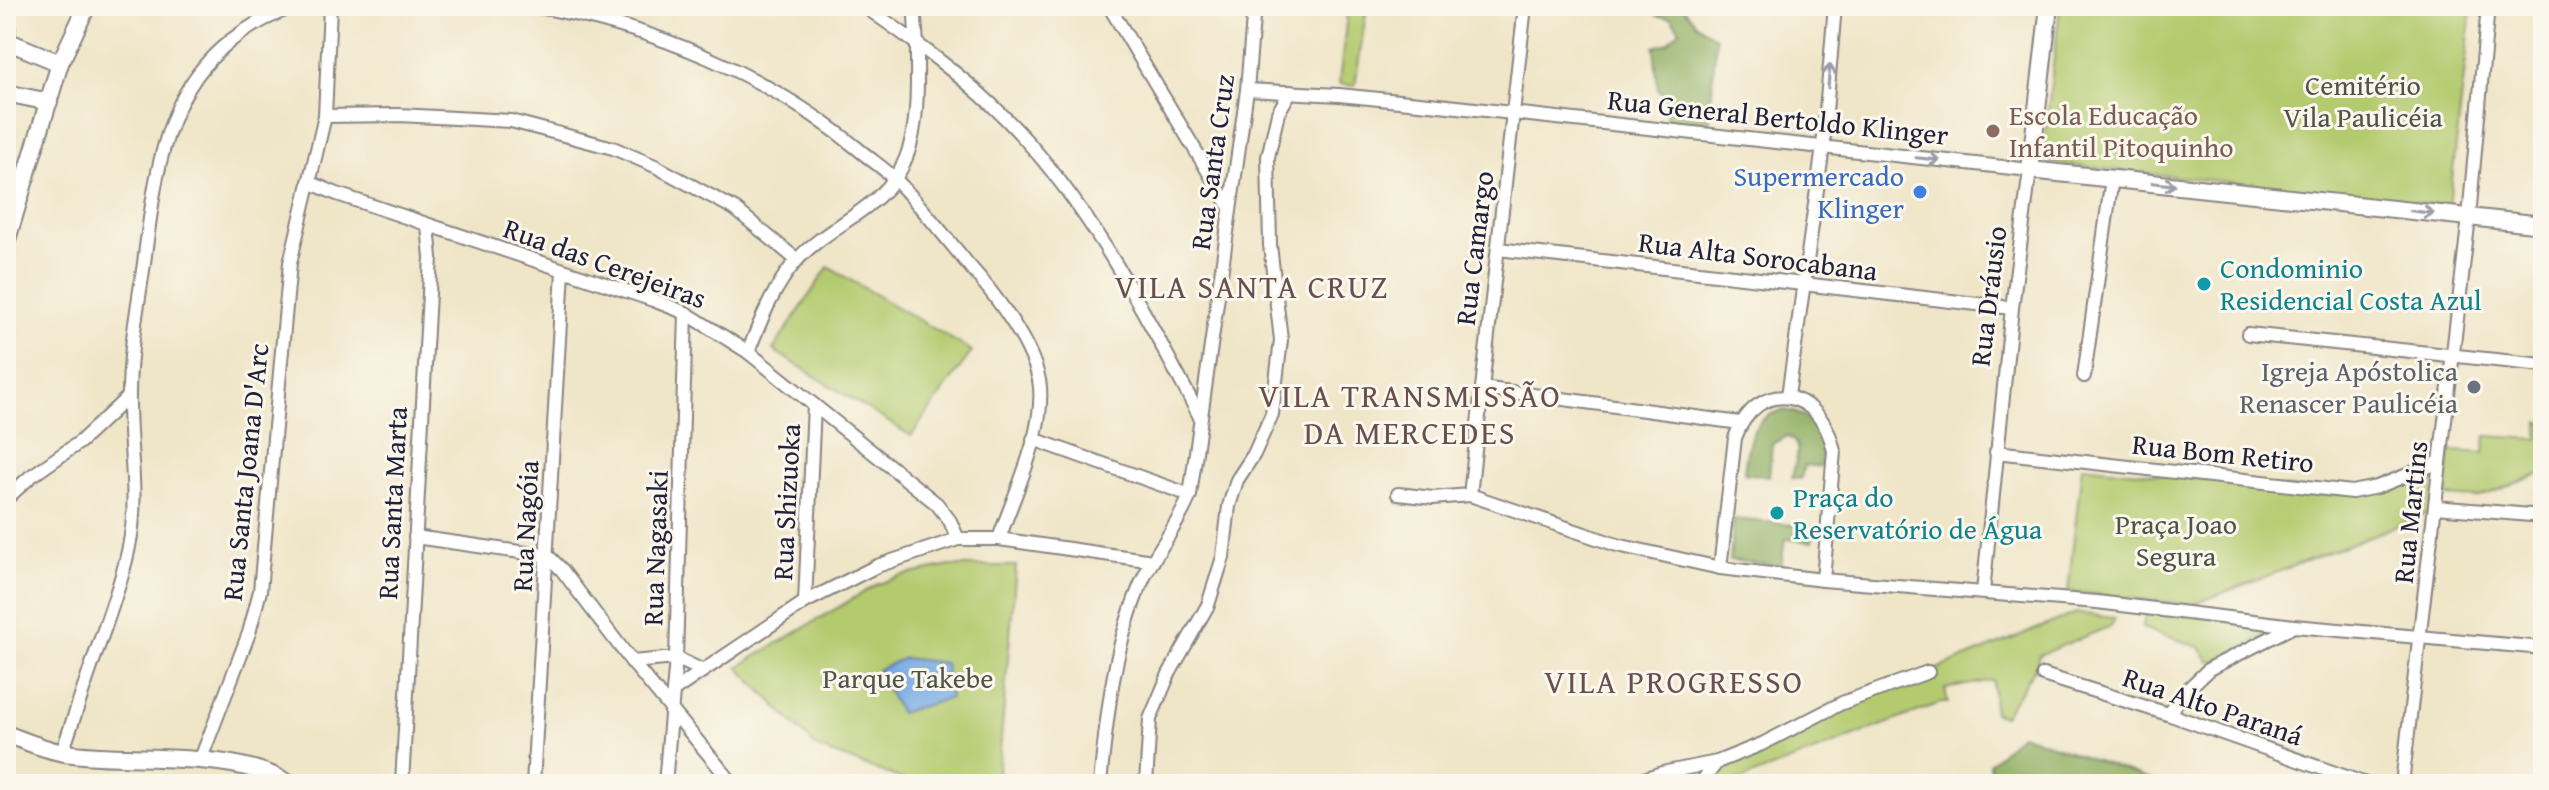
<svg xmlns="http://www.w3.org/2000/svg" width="2549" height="790" viewBox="0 0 2549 790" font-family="'Gentium Book Plus',serif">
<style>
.green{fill:#b4ca6e;stroke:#6b7654;stroke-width:2}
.forest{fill:#8fae61;stroke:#58684e;stroke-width:2}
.water{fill:#77aae3;stroke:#4c668f;stroke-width:2}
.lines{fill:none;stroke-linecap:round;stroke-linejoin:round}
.minor-casing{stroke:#888481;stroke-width:16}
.tertiary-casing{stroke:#888481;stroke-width:20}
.minor{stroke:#fff;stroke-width:12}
.tertiary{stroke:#fff;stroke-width:16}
.oneway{stroke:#9c9ca7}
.education-dot{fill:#8d6e63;stroke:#fbf7ec;stroke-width:3}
.shop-dot{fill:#3f7fe0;stroke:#fbf7ec;stroke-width:3}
.culture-dot{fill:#0f9aa8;stroke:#fbf7ec;stroke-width:3}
.worship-dot{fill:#6b7280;stroke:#fbf7ec;stroke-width:3}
.labels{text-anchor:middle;stroke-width:6;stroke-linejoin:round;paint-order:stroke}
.park-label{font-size:28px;fill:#4e544a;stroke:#fbf7ec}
.education-label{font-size:28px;fill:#785e54;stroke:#fbf7ec;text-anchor:start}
.street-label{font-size:28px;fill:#22223b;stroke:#fbf7ec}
.shop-label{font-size:28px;fill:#366cbe;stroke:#fbf7ec;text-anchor:end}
.culture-label{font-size:28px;fill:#0d838f;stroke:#fbf7ec;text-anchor:start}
.worship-label{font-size:28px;fill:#5b616d;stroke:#fbf7ec;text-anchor:end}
.quarter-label{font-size:32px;letter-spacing:2px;fill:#685051;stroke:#fbf7ec}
</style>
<rect width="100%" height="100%" fill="#fbf7ec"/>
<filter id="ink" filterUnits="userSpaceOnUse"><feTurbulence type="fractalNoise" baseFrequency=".0125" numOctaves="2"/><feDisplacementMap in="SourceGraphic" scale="16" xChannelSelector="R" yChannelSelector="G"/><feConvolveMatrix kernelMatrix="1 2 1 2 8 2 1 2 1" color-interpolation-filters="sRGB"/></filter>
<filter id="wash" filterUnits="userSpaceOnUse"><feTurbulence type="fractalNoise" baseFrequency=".006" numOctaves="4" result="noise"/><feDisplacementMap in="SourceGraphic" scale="32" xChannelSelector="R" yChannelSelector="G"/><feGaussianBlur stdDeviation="1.8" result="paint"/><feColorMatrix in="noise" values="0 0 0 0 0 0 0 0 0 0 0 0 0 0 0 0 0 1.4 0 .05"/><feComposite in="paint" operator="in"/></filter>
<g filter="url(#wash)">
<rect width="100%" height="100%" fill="#efe5c7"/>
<g class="green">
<polygon points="1335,6 1367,6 1355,86 1339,84 1347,15"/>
<polygon points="2060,6 2472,6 2449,206 2042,162"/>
<polygon points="828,267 972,351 911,436 773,350"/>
<polygon points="2539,422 2543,423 2543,473 2477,498 2446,496 2450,451 2484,453 2486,436 2538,439"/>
<polygon points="2082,466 2339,494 2436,467 2430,513 2192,605 2068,591"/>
<polygon points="950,566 1016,566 997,784 910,784 910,782 817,748 738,667 876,585 900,576"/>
<polygon points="2148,609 2283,626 2216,661 2209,660 2200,647 2142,628"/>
<polygon points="2076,613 2115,618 2111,626 2039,655 2035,668 2004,716 1994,713 1993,680 1945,689 1948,703 1940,703 1730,784 1707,784 1719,765 1845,706"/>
</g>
<g class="forest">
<polygon points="1658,6 1682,6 1697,24 1716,38 1709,128 1666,123 1667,99 1658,89 1654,47 1668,43 1680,30 1671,18 1657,16"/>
<path d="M 1784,410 C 1817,415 1824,437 1821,467 L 1804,465 L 1801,479 L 1792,478 C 1794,462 1806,446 1787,436 L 1772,444 L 1769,476 L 1744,473 C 1747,445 1751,416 1784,410 Z"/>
<polygon points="1734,519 1814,527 1812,542 1785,539 1781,566 1730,560"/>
<polygon points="2021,734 2162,784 1998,784 1989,764"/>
</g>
<polygon class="water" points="904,658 945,663 950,698 900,713 877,670"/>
</g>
<g filter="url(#ink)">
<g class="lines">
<g class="minor-casing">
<g id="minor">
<path d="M 534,6 C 652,26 770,75 863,153 C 874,162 886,170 896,180 C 921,206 944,235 967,263 C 993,292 1036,347 1040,387 C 1044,435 1014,494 999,539"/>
<path d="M 864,6 C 904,34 945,63 981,95 C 1080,183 1139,303 1200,417"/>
<polyline points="1109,6 1230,208"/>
<polyline points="6,56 9,42 8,6"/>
<polyline points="1247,90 1339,95 1439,105 2030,170 2012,308 1983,592"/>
<polyline points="325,116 399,115 511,121 613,148 655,166 735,209 797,260"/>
<polyline points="309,182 337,194 653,300 686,313 748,352 937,504 950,521 958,539"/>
<polyline points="1498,249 2012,308"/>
<polyline points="2248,334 2543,365"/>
<path d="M 748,352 C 761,320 773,288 796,261 C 830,223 887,208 906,158 C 919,125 917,83 917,49 C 917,34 914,20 915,6"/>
<polyline points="2084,376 2112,178"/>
<polyline points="1482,388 1740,423"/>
<polyline points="1788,396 1823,147 1835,6"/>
<polyline points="1033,439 1190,495"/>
<polyline points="1996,452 2352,492 2377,487 2440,462"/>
<polyline points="1398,494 1433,498 1470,495 1617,545 1720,568 1823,580 2097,602 2294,626 2543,648"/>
<polyline points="1470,495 1525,6"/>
<polyline points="6,499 30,477 80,442 129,396"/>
<polyline points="2435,507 2543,516"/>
<polyline points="415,537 548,556 562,570 632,662 733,784"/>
<path d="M 1720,568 L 1735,438 C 1757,377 1821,387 1834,451 L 1823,580"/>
<polyline points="805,602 814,405"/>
<polyline points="632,662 676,658 701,670"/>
<polyline points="2043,675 2168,714 2366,784"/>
<polyline points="673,691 805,602 877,566 958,539 999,539 1153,561"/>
<polyline points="2168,714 2184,693 2209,669 2294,626"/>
<path d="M 62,753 C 76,711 90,669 105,627 C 116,594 128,562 132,528 C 137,483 128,440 129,395 C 129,351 138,307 144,263 C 159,145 170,52 295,6"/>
<polyline points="200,761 249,633 260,591 290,263 325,116 330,6"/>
<polyline points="402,784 431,257 428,226"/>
<polyline points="533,784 563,271"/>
<polyline points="665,784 676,658 686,313"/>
<path d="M 1100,784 C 1107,713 1114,641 1145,575 C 1159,547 1179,524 1190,495 L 1247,90 L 1254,6"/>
<polyline points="1146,784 1150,719 1169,674 1208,605 1223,557 1229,506 1237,480 1254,454 1272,414 1281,340 1270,245 1268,157 1278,113 1290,92"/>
<polyline points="1628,784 1662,773 1717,762 1762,744 1842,703 1928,672"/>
<polyline points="1700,784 1717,762"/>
<polyline points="2402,784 2469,217 2488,6"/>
</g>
</g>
<g class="tertiary-casing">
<g id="tertiary">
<polyline points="2049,6 2030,170 2543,225"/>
<polyline points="9,42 60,63"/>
<polyline points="6,93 49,102"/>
<polyline points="6,243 60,63 87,6"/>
<path d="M 6,734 C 25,741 45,750 65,753 C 133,763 230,748 290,784"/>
</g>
</g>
<use href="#minor" class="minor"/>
<use href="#tertiary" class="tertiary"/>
</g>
<defs><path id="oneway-shaft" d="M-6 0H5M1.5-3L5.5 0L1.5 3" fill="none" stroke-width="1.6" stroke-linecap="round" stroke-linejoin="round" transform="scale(2)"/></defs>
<g class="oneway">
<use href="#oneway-shaft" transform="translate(1829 76) rotate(-85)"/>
<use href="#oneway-shaft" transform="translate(1928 159) rotate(6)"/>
<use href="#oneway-shaft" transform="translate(2164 184) rotate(6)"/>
<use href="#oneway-shaft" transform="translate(2422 212) rotate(6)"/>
</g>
</g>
<circle class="education-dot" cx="1993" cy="131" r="8"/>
<circle class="shop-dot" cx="1920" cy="192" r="8"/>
<g class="culture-dot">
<circle cx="2204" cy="284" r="8"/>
<circle cx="1777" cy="513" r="8"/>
</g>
<circle class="worship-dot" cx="2474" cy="387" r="8"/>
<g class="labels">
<g class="park-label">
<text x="2363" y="95">Cemitério<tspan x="2363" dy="32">Vila Paulicéia</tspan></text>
<text x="2176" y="534">Praça Joao<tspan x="2176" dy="32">Segura</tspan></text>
<text x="908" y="688">Parque Takebe</text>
</g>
<g class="education-label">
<text x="2009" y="125">Escola Educação<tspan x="2009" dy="32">Infantil Pitoquinho</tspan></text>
</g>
<g class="street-label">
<text transform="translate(1778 117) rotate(6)" y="10">Rua General Bertoldo Klinger</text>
<text transform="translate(1212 162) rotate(-82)" y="10">Rua Santa Cruz</text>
<text transform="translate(1474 248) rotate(-83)" y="10">Rua Camargo</text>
<text transform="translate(1758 256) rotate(7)" y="10">Rua Alta Sorocabana</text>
<text transform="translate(605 263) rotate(20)" y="10">Rua das Cerejeiras</text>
<text transform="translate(1988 296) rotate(-83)" y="10">Rua Dráusio</text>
<text transform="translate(2223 453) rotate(6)" y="10">Rua Bom Retiro</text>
<text transform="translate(245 472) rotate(-84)" y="10">Rua Santa Joana D'Arc</text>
<text transform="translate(786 502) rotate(-87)" y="10">Rua Shizuoka</text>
<text transform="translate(392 503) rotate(-87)" y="10">Rua Santa Marta</text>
<text transform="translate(2410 512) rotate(-84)" y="10">Rua Martins</text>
<text transform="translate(525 526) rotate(-87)" y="10">Rua Nagóia</text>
<text transform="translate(655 548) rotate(-88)" y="10">Rua Nagasaki</text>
<text transform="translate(2213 706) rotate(19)" y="10">Rua Alto Paraná</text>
</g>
<g class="shop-label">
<text x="1904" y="186">Supermercado<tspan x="1904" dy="32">Klinger</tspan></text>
</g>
<g class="culture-label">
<text x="2220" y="278">Condominio<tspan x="2220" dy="32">Residencial Costa Azul</tspan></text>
<text x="1793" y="507">Praça do<tspan x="1793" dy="32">Reservatório de Água</tspan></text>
</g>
<g class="worship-label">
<text x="2458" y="381">Igreja Apóstolica<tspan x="2458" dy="32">Renascer Paulicéia</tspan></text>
</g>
<g class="quarter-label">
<text x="1252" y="298">VILA SANTA CRUZ</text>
<text x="1410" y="407">VILA TRANSMISSÃO<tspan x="1410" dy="37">DA MERCEDES</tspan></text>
<text x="1674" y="693">VILA PROGRESSO</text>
</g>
</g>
<rect width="2549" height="790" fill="none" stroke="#fbf7ec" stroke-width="32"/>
</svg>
